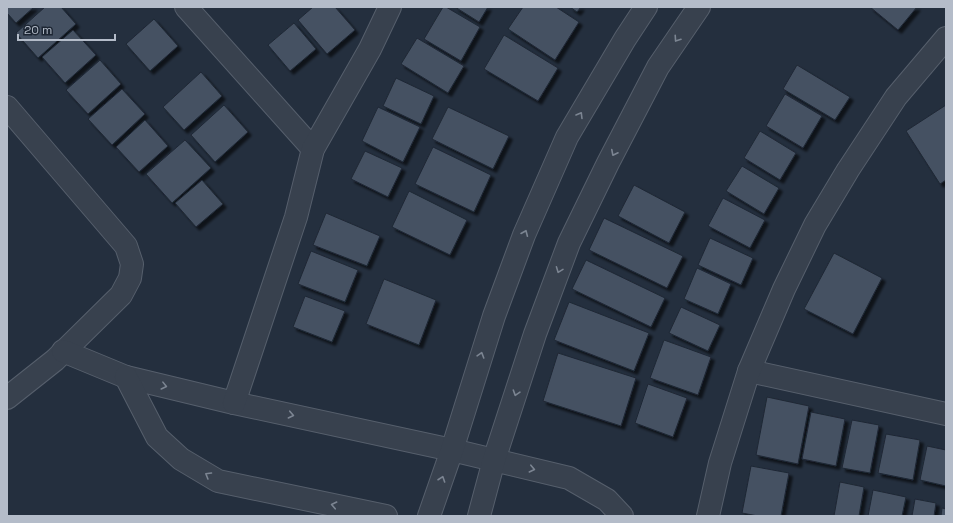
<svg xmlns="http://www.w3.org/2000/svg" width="953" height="523" viewBox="0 0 953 523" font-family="'Space Grotesk',sans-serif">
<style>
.building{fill:#455162;stroke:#1f2835;filter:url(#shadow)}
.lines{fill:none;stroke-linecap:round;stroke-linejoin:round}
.street-casing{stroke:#565f6c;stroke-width:24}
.street{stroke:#38414e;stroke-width:22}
.oneway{stroke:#7c8592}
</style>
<defs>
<filter id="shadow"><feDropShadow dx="3.5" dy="3.5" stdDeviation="1" flood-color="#0009"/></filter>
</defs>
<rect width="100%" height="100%" fill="#242f3e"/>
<g class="building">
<polygon points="7,7 34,7 16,23 7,13"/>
<polygon points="45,7 61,7 76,24 38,58 16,33"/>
<polygon points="313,7 335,7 355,30 327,54 298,20"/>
<polygon points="443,7 446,7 480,27 461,61 424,39"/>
<polygon points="455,7 488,7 479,22"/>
<polygon points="523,7 556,7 579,22 555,60 508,29"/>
<polygon points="570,7 581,7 577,12"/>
<polygon points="870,7 917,7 898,30"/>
<polygon points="154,19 178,46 150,71 126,44"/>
<polygon points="294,23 316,49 290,71 268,45"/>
<polygon points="73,30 96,55 65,83 42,57"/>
<polygon points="504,35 558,68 538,101 484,69"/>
<polygon points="417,38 464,66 448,93 401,64"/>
<polygon points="100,60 121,84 88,114 66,90"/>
<polygon points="797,65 850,97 835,120 783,89"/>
<polygon points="201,72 222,96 184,130 163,107"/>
<polygon points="396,78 434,96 421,124 383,106"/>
<polygon points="122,89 145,114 112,145 88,119"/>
<polygon points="785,94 822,116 803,148 766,126"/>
<polygon points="224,105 248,132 215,162 191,135"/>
<polygon points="946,105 946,180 940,184 906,131"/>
<polygon points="378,107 420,127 403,162 362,141"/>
<polygon points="448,107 509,136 493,169 432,139"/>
<polygon points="145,120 168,146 139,172 116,147"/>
<polygon points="760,131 796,153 780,180 744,158"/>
<polygon points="185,140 211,168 172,203 146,174"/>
<polygon points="433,147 491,175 474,212 415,184"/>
<polygon points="365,151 402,168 388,197 351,179"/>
<polygon points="742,166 779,188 764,214 726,191"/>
<polygon points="202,180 223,204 196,227 175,203"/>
<polygon points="634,185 685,212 669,243 618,216"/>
<polygon points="409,191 467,220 450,255 392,227"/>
<polygon points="723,198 765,220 750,248 708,226"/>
<polygon points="326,213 380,236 367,266 313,245"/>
<polygon points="604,218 683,256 667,288 589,250"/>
<polygon points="710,238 753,258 741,285 698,265"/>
<polygon points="311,251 358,270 345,302 298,284"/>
<polygon points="834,253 882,278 853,334 804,309"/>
<polygon points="586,260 665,298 651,327 572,289"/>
<polygon points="697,268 731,284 718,314 684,299"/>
<polygon points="384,279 436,300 419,345 366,324"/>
<polygon points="305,296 345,311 332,342 293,327"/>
<polygon points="569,302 649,333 634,371 554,340"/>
<polygon points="681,307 720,325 708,351 669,333"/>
<polygon points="664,340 711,357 698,395 650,378"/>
<polygon points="558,353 636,378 621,426 543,401"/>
<polygon points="648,384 687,398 673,437 635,423"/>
<polygon points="767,397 809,406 798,464 756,455"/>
<polygon points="811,412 845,419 836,466 802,459"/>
<polygon points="852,420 879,425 870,473 842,468"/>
<polygon points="886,434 920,440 913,480 878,473"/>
<polygon points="927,446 946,450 946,486 920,480"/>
<polygon points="751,466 789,473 781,516 758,516 742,513"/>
<polygon points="840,482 864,487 859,516 834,516"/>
<polygon points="873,490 906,497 902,516 868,516"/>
<polygon points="915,499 936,503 934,516 912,516"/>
<polygon points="942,508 946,509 946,516 941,516"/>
</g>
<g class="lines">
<g class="street-casing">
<g id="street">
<polyline points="186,7 313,149"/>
<polyline points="7,107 126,246 132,264 130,278 121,295 55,360 7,398"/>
<polyline points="63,351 126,377 234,403 452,450 569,478 607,500 622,516"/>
<polyline points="749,371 946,414"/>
<polyline points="126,377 157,437 181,459 218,481 386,516"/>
<polyline points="234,403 296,217 313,149 370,49 390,7"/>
<polyline points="429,516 452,450 494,316 524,235 567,137 625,39 646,7"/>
<polyline points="479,516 494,460 535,334 569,243 608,163 658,67 699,7"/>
<polyline points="708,516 720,463 749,371 784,289 815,225 848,170 896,97 946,38"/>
</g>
</g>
<use href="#street" class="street"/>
</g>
<defs><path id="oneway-chevron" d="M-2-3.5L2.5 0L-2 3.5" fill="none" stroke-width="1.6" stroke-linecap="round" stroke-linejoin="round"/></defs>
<g class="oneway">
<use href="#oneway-chevron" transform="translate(677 39) rotate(124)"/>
<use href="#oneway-chevron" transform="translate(580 115) rotate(-59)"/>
<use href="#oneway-chevron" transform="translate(614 153) rotate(117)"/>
<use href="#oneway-chevron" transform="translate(525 233) rotate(-67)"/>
<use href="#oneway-chevron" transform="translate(559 270) rotate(111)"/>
<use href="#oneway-chevron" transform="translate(481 355) rotate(-73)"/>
<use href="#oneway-chevron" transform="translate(164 386) rotate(14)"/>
<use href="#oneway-chevron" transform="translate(516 393) rotate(108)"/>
<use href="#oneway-chevron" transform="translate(291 415) rotate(12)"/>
<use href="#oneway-chevron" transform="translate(532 469) rotate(13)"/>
<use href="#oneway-chevron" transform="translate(208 475) rotate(-149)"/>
<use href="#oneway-chevron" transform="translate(442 479) rotate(-71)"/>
<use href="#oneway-chevron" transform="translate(334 505) rotate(-168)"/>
</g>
<rect width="953" height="523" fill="none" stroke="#b4bcc9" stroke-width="16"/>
<path d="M18 34v6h97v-6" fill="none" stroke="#b4bcc9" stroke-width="2"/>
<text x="24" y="34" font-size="12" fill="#b4bcc9" stroke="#1d2633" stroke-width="3" paint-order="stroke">20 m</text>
</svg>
